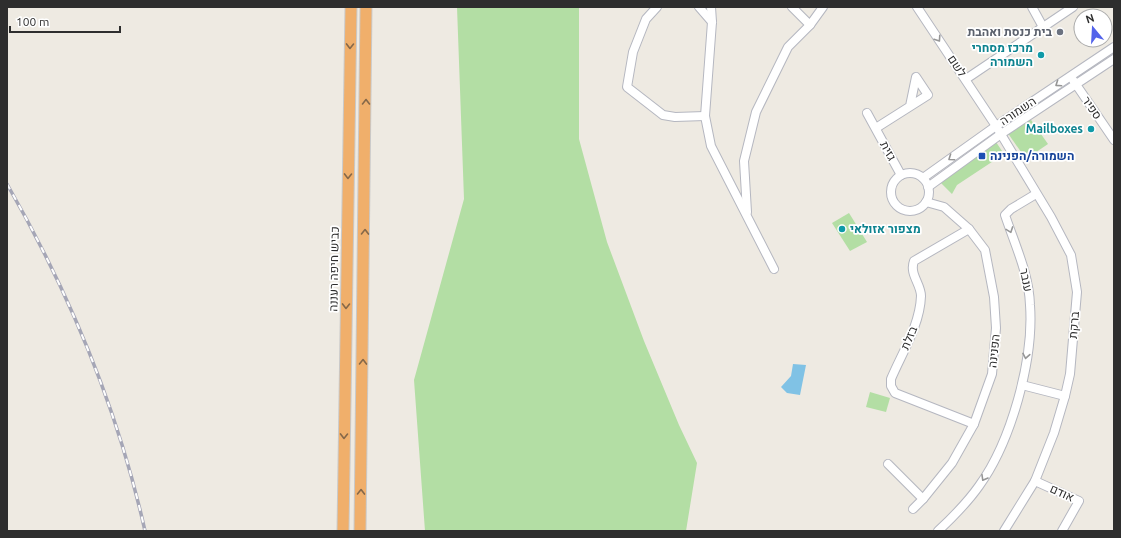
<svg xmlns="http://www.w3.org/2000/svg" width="1121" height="538" viewBox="0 0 1121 538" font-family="Ubuntu,Heebo,sans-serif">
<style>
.green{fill:#b3dea4}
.water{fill:#80c2e5}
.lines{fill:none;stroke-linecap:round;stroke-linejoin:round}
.minor-casing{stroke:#b5b7c0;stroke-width:10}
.highway-casing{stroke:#c9c9c9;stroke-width:13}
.minor{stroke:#fff;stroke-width:8}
.highway{stroke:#f0af6b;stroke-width:11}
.rail-casing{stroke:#a5a6b6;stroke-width:3.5}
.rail{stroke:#fff;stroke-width:2;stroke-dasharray:6;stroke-linecap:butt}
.oneway{stroke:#969696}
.oneway2{stroke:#856849}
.worship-dot{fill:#6b7280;stroke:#fff;stroke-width:1.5}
.culture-dot{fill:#0f9aa8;stroke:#fff;stroke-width:1.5}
.transit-dot{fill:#1a4fb4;stroke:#fff;stroke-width:1.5}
.labels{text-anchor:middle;stroke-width:3.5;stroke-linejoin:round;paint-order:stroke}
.worship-label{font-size:12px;font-weight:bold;fill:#5b616d;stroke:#fff;text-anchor:end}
.culture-label{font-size:12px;font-weight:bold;fill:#0d838f;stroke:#fff;text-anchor:end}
.street-label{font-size:12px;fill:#2e2e2e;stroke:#fff}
.transit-label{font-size:12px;font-weight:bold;fill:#164399;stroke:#fff;text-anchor:start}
</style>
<rect width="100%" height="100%" fill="#eeeae2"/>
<g class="green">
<polygon points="457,7 579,7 579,139 607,242 644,341 679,425 697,463 686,531 425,531 414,380 464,199"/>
<polygon points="1029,117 1048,144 1026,159 1007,132"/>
<polygon points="996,142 1004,154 957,185 952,194 938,180"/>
<polygon points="849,213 867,242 850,251 832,223"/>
<polygon points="870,392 890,398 886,412 866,407"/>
</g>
<polygon class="water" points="793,364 806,365 800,395 787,393 781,387 791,376"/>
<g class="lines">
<g class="minor-casing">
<g id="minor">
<polyline points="657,7 646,19 633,52 627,87 663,115 675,117 705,116"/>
<polyline points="699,7 712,22"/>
<polyline points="711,7 712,22 705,116 711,146 774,269"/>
<polyline points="792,7 810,25 823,7"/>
<polyline points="917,7 996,126 1051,217 1071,255 1077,292 1070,374 1065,396 1054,433 1035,481 1004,531"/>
<polyline points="1032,7 1043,27"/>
<polyline points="966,79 1073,7"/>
<polyline points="1073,80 1114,140"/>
<polyline points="867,113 901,175"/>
<polyline points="876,128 928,95 916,77 910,106"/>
<circle cx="910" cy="192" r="19"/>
<polyline points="923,178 996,126 1114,47"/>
<polyline points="928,187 1001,134 1114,59"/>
<polyline points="747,212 744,161 756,112 788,47 810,25"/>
<path d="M 969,229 L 914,261 C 909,274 921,284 921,296 C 920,325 902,353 891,379 L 891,386 L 895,393 L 974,424"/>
<polyline points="1022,385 1065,396"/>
<polyline points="888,464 923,499"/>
<polyline points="1035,481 1079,501 1062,531"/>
<polyline points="913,509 923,499 952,463 974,424 992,374 996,328 994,297 985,250 969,229 944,207 926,202"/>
<path d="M 938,531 C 953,517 967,503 979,486 C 1011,442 1034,360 1030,305 C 1029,274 1015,245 1005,215 L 1011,209 L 1036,194"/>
</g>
</g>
<g class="highway-casing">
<g id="highway">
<polyline points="343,531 351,7"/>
<polyline points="360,531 366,7"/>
</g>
</g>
<use href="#minor" class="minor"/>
<use href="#highway" class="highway"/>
<g class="rail-casing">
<path id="rail" d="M 7,184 C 69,292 118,410 145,531"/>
</g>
<use href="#rail" class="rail"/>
</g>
<defs><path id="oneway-chevron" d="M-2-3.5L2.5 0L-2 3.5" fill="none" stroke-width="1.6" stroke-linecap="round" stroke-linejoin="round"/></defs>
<g class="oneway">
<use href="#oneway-chevron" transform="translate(938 39) rotate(56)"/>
<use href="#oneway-chevron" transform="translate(1058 84) rotate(146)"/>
<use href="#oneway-chevron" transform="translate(951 158) rotate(145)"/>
<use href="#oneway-chevron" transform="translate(1010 230) rotate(70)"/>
<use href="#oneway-chevron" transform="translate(1026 356) rotate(100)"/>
<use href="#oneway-chevron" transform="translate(984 478) rotate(120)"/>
</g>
<g class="oneway2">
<use href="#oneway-chevron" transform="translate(350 46) rotate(91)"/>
<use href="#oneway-chevron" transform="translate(366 102) rotate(-90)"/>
<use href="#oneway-chevron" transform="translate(348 176) rotate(91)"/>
<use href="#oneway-chevron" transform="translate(365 232) rotate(-89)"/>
<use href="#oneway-chevron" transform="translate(346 306) rotate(91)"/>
<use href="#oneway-chevron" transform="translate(363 362) rotate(-89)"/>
<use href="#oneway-chevron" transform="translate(344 436) rotate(91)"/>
<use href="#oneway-chevron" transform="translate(361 492) rotate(-89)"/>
</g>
<circle class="worship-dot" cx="1060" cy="32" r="4"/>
<g class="culture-dot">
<circle cx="1041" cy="55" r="4"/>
<circle cx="1091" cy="129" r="4"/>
<circle cx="842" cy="229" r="4"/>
</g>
<rect class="transit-dot" x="978" y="152" width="8" height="8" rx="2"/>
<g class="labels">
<g class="worship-label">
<text x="1052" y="36">בית כנסת ואהבת</text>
</g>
<g class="culture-label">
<text x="1033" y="52">מרכז מסחרי<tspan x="1033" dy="14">השמורה</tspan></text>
<text x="1083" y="133">Mailboxes</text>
<text x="850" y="233" text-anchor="start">מצפור אזולאי</text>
</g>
<g class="street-label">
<text transform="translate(957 66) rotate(56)" y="4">לשם</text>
<text transform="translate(1092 108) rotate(56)" y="4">ספיר</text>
<text transform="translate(1018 111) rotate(-34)" y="4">השמורה</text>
<text transform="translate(888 151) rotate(62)" y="4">גזית</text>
<text transform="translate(334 269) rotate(-89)" y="4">כביש חיפה רעננה</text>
<text transform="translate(1026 280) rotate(79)" y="4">ענבר</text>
<text transform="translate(1074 325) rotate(-85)" y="4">ברקת</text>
<text transform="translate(909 338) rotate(-67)" y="4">בזלת</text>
<text transform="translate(994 351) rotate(-84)" y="4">הפנינה</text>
<text transform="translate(1062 493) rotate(24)" y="4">אודם</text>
</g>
<g class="transit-label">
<text x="990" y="160">השמורה/הפנינה</text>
</g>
</g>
<rect width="1121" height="538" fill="none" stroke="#2e2e2e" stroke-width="16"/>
<g transform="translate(1093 28) rotate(342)"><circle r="19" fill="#ffffff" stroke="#ababab"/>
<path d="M0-3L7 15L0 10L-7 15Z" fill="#5363ea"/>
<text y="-6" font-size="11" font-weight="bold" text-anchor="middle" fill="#2e2e2e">N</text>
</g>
<path d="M10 26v6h110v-6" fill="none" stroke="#2e2e2e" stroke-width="2"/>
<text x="16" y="26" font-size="12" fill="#2e2e2e" stroke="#ffffff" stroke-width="3" paint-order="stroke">100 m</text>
</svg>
